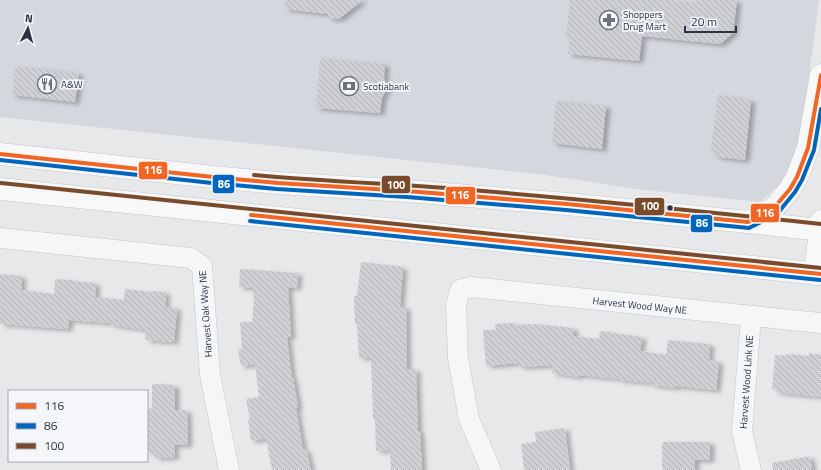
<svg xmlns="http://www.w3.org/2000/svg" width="821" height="470" viewBox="0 0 821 470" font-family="'Titillium Web',sans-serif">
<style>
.built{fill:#d4d7dd}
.building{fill:url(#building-back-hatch);filter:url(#shadow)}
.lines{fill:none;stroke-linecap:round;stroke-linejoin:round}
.street-casing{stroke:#c4c6c8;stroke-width:21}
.secondary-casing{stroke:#c4c6c8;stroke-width:23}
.street{stroke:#f5f6f7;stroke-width:20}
.secondary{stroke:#f8f8f8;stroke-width:22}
.bus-1-casing{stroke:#f4f6f9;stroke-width:7}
.bus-2-casing{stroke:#f4f6f9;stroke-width:7}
.bus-3-casing{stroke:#f4f6f9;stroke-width:7}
.bus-1{stroke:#f26522;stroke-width:4}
.bus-2{stroke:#0065bd;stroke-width:4}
.bus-3{stroke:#7a4b2a;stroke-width:4}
.bus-dot{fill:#2b3445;stroke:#f4f6f9;stroke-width:1.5}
.labels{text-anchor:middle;stroke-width:3.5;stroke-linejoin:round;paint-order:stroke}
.poi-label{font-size:10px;fill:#2b3445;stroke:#f4f6f9;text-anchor:start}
.street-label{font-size:10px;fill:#2b3445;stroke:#f4f6f9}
.line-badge{stroke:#f4f6f9;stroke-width:1.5}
.badge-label{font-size:11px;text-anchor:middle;font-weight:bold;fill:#fff}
</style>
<defs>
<pattern id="building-back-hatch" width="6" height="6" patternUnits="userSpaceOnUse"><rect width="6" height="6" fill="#ced0d3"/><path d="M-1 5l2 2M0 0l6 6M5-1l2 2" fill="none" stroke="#b1b3b6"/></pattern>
<filter id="shadow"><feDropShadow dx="4.5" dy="2.5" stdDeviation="2" flood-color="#0004"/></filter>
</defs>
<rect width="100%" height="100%" fill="#e6e8ea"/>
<polygon class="built" points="0,0 819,0 797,168 760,202 636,189 539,174 0,117"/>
<g class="building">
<polygon points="285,0 363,0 339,19 328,18 328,14 285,9"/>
<polygon points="570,0 667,0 696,3 697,0 737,0 733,33 720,44 642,36 639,61 568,54 570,38 566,37"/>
<polygon points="320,58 385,64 384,79 388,86 382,98 380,113 316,108"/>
<polygon points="15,66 79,73 75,102 12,95"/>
<polygon points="718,95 751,100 745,160 718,157 713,154 711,149"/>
<polygon points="556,101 606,106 602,149 552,143"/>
<polygon points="361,262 403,267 400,307 406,307 407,369 416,369 418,431 420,431 422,470 391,470 390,450 376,451 375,420 373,420 371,357 359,358 357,324 355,324 354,296 357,296"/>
<polygon points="240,269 298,273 297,288 288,287 291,337 287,337 292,379 293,378 298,407 296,408 303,450 306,449 311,470 272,470 266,438 251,441 248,420 250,419 246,399 259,397 255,364 241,366 238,349 242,349 240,322 252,322 254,300 253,288 239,287"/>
<polygon points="0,274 22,276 21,290 54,294 55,279 72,280 72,281 96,283 95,297 124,300 125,289 149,292 149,291 166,292 165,307 177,308 174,342 145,340 146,330 111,325 111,323 69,320 68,329 0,324"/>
<polygon points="514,323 514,325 535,324 574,328 573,336 599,339 600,331 642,337 640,351 666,355 668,340 710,344 709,360 719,361 716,390 675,386 675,388 652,385 652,383 619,380 620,379 579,375 579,377 552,373 553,365 520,367 519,363 486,366 483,330 496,330 495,324"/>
<polygon points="809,353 821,355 821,397 776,392 776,390 772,389 775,355 786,356 787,354 809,356"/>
<polygon points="152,384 175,385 175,410 187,410 188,445 174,445 175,457 155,458 154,452 147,452 147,408 152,409"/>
<polygon points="565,428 570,470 524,470 521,444 536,442 535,432"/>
<polygon points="662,442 710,442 710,460 695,460 695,470 662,470"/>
<polygon points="810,456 812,470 773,470 772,463"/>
</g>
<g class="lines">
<g class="street-casing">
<g id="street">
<polyline points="0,238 191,258 202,266 210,375 229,470"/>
<polyline points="751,317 742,431 751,470"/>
<polyline points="491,470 469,419 458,358 456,305 460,290 471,287 821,323"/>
</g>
</g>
<g class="secondary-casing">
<g id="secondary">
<polyline points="0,154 213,177 278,183 407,191 567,204 748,222 821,230"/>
<polyline points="0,189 821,274"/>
<polyline points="748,222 773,209 790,189 797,177 808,148 821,75"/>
<polyline points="815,274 821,221"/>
</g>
</g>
<use href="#street" class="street"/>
<use href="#secondary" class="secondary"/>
<g class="bus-1-casing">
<g id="bus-1">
<polyline points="0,154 213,177 278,183 407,191 567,204 748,222 773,209 790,189 797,177 808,148 821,75"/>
<polyline points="251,215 821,274"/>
</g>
</g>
<g class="bus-2-casing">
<g id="bus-2">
<polyline points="0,160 212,183 277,189 407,197 566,210 749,228 777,214 795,192 802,180 814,150 821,109"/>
<polyline points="250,221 820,280"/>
</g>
</g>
<g class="bus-3-casing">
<g id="bus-3">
<path d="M 254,175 C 322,181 391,184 459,189 C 580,199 700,211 821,224"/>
<polyline points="1,183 821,268"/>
</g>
</g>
<use href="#bus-1" class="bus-1"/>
<use href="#bus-2" class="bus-2"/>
<use href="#bus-3" class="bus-3"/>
</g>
<defs>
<g id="pharmacy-ring" transform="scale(1)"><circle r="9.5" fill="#f4f6f9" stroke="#6c737f" stroke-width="1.5"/><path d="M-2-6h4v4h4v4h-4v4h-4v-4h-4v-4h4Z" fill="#6c737f"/></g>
<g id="restaurant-ring" transform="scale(1)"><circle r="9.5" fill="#f4f6f9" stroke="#6c737f" stroke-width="1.5"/><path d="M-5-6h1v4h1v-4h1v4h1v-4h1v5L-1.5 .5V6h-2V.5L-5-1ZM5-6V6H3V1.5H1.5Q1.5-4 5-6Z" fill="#6c737f"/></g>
<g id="bank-ring" transform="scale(1)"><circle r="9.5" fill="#f4f6f9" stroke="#6c737f" stroke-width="1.5"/><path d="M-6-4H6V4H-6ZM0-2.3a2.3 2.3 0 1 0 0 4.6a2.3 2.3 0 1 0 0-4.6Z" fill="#6c737f"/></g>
</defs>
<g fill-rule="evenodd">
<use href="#pharmacy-ring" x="609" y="20"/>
<use href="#restaurant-ring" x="47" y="84"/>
<use href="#bank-ring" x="349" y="86"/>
</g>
<circle class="bus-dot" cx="670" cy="208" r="3.5"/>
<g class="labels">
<g class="poi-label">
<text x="623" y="18">Shoppers<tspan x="623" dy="12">Drug Mart</tspan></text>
<text x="61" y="88">A&amp;W</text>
<text x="363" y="90">Scotiabank</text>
</g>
<g class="street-label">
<text transform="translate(640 305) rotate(6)" y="4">Harvest Wood Way NE</text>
<text transform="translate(205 314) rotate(-94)" y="4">Harvest Oak Way NE</text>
<text transform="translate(746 382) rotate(-86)" y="4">Harvest Wood Link NE</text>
</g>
</g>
<g class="line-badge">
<rect x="138" y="161" width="30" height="19" rx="4" fill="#f26522"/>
<rect x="212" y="174" width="23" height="20" rx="4" fill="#0065bd"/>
<rect x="381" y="175" width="30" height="19" rx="4" fill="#7a4b2a"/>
<rect x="445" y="186" width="31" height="19" rx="4" fill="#f26522"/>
<rect x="634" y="197" width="31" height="19" rx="4" fill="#7a4b2a"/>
<rect x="750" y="203" width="30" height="20" rx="4" fill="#f26522"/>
<rect x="690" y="214" width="23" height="19" rx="4" fill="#0065bd"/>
</g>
<g class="badge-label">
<text x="153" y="174">116</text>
<text x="224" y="188">86</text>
<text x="396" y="189">100</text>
<text x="460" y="199">116</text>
<text x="650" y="210">100</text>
<text x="765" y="217">116</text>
<text x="702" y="227">86</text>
</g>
<rect x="8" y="390" width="140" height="72" fill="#f4f6f9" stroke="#a4a8b1"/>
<rect x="16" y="403" width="20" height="6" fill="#f26522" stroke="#a4a8b1"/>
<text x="44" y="410" font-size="12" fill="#2b3445">116</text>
<rect x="16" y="423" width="20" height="6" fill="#0065bd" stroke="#a4a8b1"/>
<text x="44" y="430" font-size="12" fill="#2b3445">86</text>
<rect x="16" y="443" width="20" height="6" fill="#7a4b2a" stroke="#a4a8b1"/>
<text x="44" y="450" font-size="12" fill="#2b3445">100</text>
<g transform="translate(28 28) rotate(6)" stroke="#f4f6f9" stroke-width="3" paint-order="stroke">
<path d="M0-3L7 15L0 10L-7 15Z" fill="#2b3445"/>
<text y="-6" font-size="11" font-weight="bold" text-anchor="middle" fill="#2b3445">N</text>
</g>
<path d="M685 26v6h51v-6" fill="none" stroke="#2b3445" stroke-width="2"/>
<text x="691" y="26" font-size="12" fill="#2b3445" stroke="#f4f6f9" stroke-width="3" paint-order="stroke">20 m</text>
</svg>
